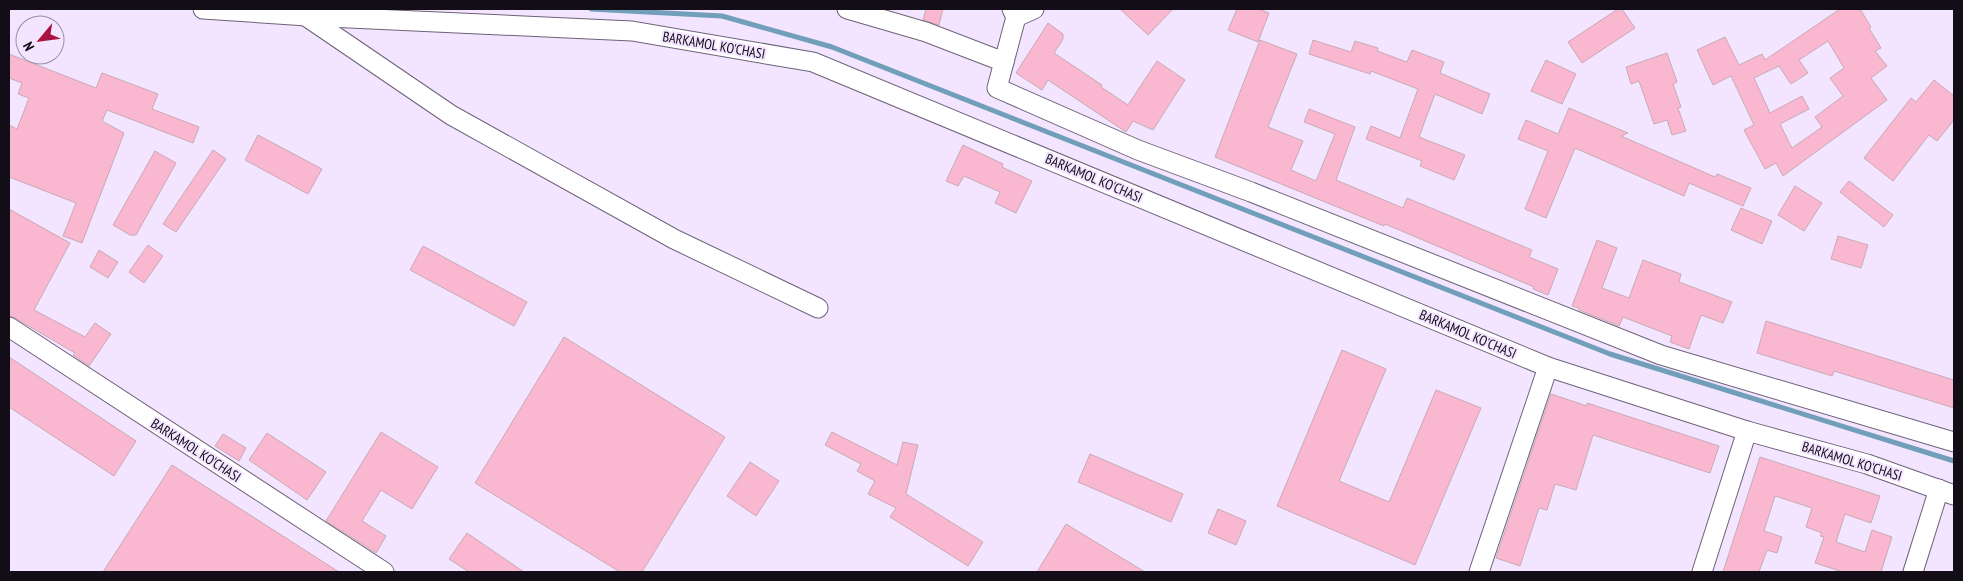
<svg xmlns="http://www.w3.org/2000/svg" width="1963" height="581" viewBox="0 0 1963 581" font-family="'PT Sans Narrow',sans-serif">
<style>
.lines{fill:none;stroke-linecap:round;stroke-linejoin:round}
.stream{stroke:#719eb8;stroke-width:5}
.building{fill:#f9b8cf;stroke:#c8aab5;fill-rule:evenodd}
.minor-casing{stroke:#6e6278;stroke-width:21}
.minor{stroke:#fff;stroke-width:19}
.labels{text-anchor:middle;stroke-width:4;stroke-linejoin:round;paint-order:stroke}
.street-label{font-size:14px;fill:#120d16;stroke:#f3e5ff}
</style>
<rect width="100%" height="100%" fill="#f3e5ff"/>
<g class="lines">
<polyline class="stream" points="591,9 722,16 832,47 1610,354 1954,461"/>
</g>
<g class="building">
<polygon points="926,9 943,9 939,25 923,20"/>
<polygon points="1120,9 1173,9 1148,35"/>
<polygon points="1237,9 1259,9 1269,13 1258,42 1228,30"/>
<polygon points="1618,9 1622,9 1635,28 1582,63 1568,42"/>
<path d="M 1840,9 L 1860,9 L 1871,27 L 1869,28 L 1881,48 L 1875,51 L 1887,66 L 1871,78 L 1887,100 L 1783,176 L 1776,163 L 1765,169 L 1744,130 L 1754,125 L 1731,76 L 1713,85 L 1697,50 L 1725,37 L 1739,65 L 1762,54 L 1765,60 ZM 1828,41 L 1844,68 L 1830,78 L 1843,96 L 1815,117 L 1822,127 L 1792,148 L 1780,124 L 1809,109 L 1802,96 L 1770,113 L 1754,78 L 1779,66 L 1791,84 L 1808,73 L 1799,60 Z"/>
<polygon points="1048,23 1063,34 1063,39 1054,53 1102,85 1101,87 1128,105 1157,61 1185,80 1153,130 1133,121 1126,132 1048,80 1042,90 1016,73"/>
<polygon points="1260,40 1297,54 1268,127 1303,141 1291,170 1316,181 1335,134 1304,122 1309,109 1355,127 1336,180 1403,208 1407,198 1532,250 1529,257 1558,269 1548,295 1533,289 1534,287 1385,224 1384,226 1215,157"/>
<polygon points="1313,40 1351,52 1355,41 1378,48 1377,51 1407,62 1412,50 1444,62 1440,73 1490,94 1482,114 1435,94 1419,137 1465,155 1454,180 1420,166 1422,161 1366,139 1371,126 1400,138 1418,89 1371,71 1370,74 1309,54"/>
<polygon points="1667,53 1677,82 1673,84 1681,107 1678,108 1686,131 1672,135 1667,120 1654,124 1639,81 1631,84 1626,67"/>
<polygon points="9,54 96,88 102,73 158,94 152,109 199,127 193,143 107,110 102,121 124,133 82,243 63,236 76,203 9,177 9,125 17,129 29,98 18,94 22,83 9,78"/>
<polygon points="1546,60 1576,74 1562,104 1531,91"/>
<polygon points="1934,80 1954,96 1954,120 1937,141 1929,135 1893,181 1864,158 1911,98 1916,102"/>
<polygon points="1569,108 1628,133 1621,136 1715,177 1717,174 1751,188 1743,206 1689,183 1684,196 1575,148 1546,218 1525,209 1548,151 1518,139 1526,120 1558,134"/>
<polygon points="258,135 322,169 308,194 245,160"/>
<polygon points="963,145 1003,164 1002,167 1032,181 1016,213 995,203 1000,192 964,176 958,186 946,181"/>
<polygon points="213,150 226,159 176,232 163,224"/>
<polygon points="155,151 176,163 136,235 130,235 113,225"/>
<polygon points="1849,181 1893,215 1884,227 1840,192"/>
<polygon points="1795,186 1822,203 1804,231 1778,215"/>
<polygon points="1741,208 1772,221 1762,244 1731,230"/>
<polygon points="9,209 70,243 34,310 85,337 95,323 111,334 89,366 73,355 75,353 15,318 9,316"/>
<polygon points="1838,236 1868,245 1861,268 1831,259"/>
<polygon points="1597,240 1617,248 1602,288 1629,298 1643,260 1681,274 1679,282 1732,302 1723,323 1701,315 1689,349 1670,342 1672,336 1623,317 1619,326 1579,310 1579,308 1572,306"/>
<polygon points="148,245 163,256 144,283 129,272"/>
<polygon points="423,246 527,302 514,326 410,270"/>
<polygon points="99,250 118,262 108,278 90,267"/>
<polygon points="1766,321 1954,380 1954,408 1834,371 1832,376 1757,353"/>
<polygon points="564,337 725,437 642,572 620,572 475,483"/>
<polygon points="1342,350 1386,369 1339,481 1389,502 1436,390 1481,408 1415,565 1277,506"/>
<polygon points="9,357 136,441 114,476 9,407"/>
<polygon points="1551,394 1587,406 1587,403 1719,446 1710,473 1593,435 1576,490 1555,484 1547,510 1539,508 1520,566 1496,558"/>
<polygon points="381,432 438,467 412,509 381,490 362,521 386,536 376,553 326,521"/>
<polygon points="832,432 897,465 903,442 918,445 906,494 983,542 968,566 890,517 896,508 868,494 875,481 857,471 861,464 825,445"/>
<polygon points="267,433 326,472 307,500 249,460"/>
<polygon points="223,434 246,448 239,461 215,446"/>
<polygon points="1090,454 1183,494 1171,522 1078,482"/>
<polygon points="1760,457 1880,496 1871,523 1845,514 1836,542 1865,552 1872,530 1892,537 1881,572 1843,572 1815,563 1824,537 1820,536 1822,533 1806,527 1812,508 1775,496 1764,531 1782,537 1777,553 1767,550 1759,572 1723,572"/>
<polygon points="750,462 779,481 756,516 727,496"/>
<polygon points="172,465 339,572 103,572"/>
<polygon points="1218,509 1246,521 1236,545 1208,533"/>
<polygon points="1066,524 1145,572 1037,572"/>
<polygon points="467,533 524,572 469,572 449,559"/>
</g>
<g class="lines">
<g class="minor-casing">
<g id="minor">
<polyline points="203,9 307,16 632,31 813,62 1548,367 1747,431 1867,464 1954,495"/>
<polyline points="847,9 926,32 1004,62"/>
<polyline points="1012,9 1016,17 997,88 1138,150 1251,192 1661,355 1954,442"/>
<polyline points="307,17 451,115 674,239 818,308"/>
<polyline points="1016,17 1034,9"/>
<polyline points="9,327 384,572"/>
<polyline points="1479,572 1548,367"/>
<polyline points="1702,572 1747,431"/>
<polyline points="1913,572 1939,489"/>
</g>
</g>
<use href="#minor" class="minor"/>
</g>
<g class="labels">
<g class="street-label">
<text transform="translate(714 45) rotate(10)" y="5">BARKAMOL KO'CHASI</text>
<text transform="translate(1094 178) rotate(23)" y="5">BARKAMOL KO'CHASI</text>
<text transform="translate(1468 334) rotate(23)" y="5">BARKAMOL KO'CHASI</text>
<text transform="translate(196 450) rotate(33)" y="5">BARKAMOL KO'CHASI</text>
<text transform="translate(1852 461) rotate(17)" y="5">BARKAMOL KO'CHASI</text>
</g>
</g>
<rect width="1963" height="581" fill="none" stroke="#120d16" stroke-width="20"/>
<g transform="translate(40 40) rotate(241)"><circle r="24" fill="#f3e5ff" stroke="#998fa2"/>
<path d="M0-4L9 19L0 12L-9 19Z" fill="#aa133f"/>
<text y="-8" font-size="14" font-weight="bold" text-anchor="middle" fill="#120d16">N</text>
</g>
</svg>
